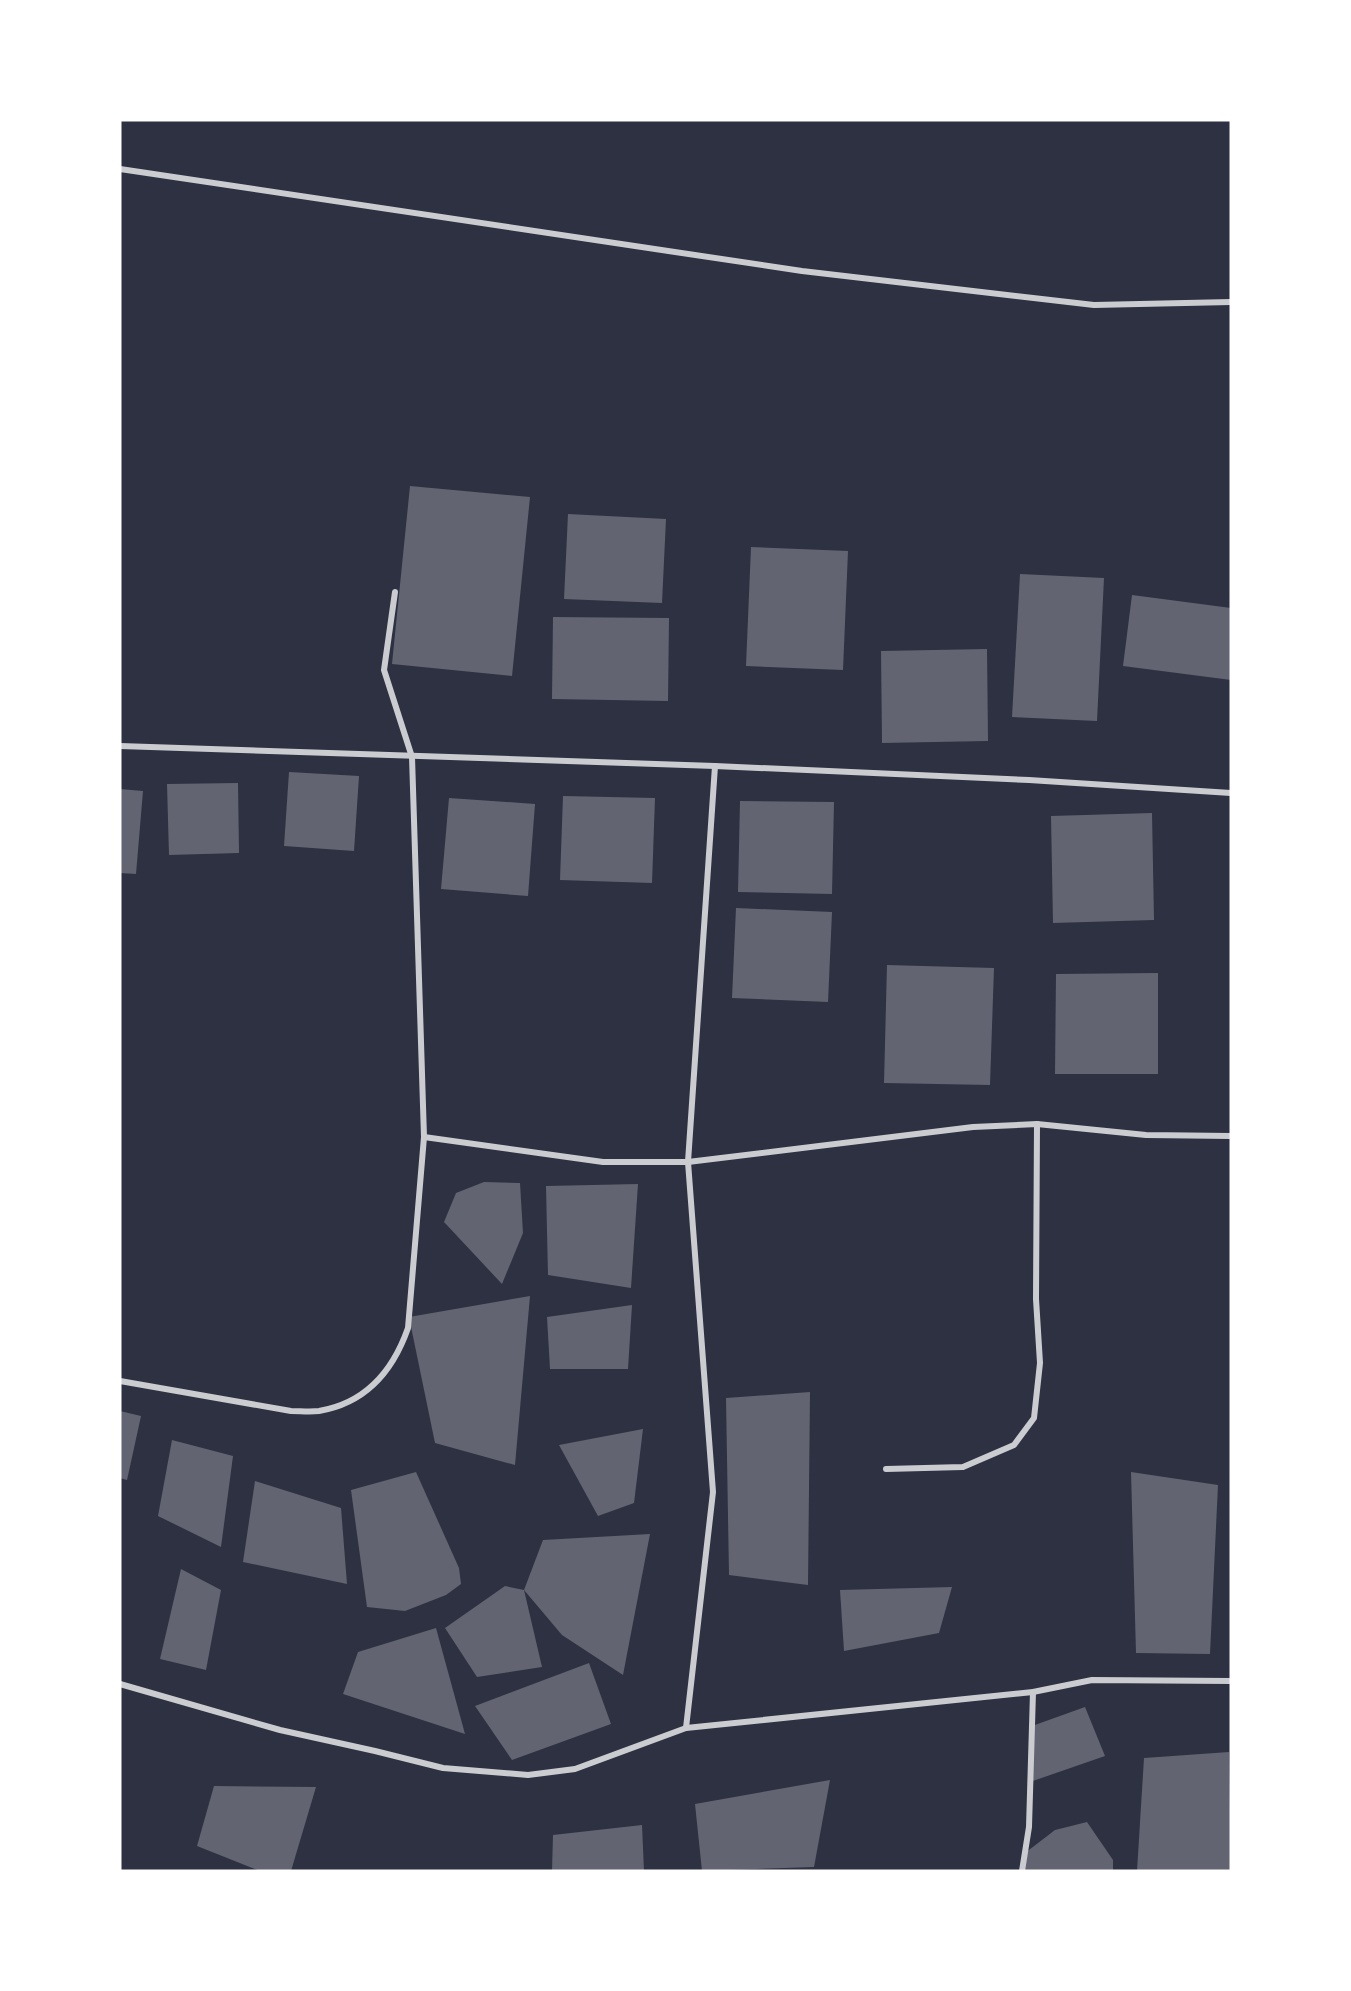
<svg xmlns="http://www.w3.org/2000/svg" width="1351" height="1991" viewBox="0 0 1351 1991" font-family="'Public Sans',sans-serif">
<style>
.building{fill:#626471}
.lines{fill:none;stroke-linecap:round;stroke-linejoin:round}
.minor{stroke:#caccd0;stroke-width:6}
</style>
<rect width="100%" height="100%" fill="#2d3142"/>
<g class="building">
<polygon points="410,486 530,497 512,676 392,664"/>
<polygon points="568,514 666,519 662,603 564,599"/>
<polygon points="751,547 848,551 843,670 746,666"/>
<polygon points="1020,574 1104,578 1097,721 1012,717"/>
<polygon points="1132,595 1231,608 1231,680 1123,666"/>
<polygon points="553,617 669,618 668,701 552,699"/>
<polygon points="987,649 988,741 882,743 881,651"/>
<polygon points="289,772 359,776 354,851 284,846"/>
<polygon points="238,783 239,853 169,855 167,784"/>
<polygon points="120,789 143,791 136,874 120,873"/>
<polygon points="563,796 655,798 652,883 560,880"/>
<polygon points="449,798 535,804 528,896 441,889"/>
<polygon points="740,801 834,802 832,894 738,892"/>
<polygon points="1152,813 1154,920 1053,923 1051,816"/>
<polygon points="736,908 832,912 828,1002 732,998"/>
<polygon points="887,965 994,968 990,1085 884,1083"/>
<polygon points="1158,973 1158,1074 1055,1074 1056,974"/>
<polygon points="484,1182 520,1183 523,1233 502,1284 444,1222 456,1193"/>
<polygon points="638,1184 631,1288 548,1275 546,1186"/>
<polygon points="530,1296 515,1465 435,1443 409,1317"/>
<polygon points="632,1305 628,1369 550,1369 547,1317"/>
<polygon points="810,1392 808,1585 729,1575 726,1398"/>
<polygon points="120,1411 141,1416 127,1480 120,1478"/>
<polygon points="643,1429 634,1503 598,1516 559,1445"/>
<polygon points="172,1440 233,1456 221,1547 158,1516"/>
<polygon points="416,1472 459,1568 461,1584 446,1595 405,1611 367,1607 351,1490"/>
<polygon points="1131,1472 1218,1485 1210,1654 1136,1653"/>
<polygon points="255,1481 341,1508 347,1584 243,1562"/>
<polygon points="650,1534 623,1675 562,1635 524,1590 543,1540"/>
<polygon points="181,1569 221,1590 206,1670 160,1659"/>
<polygon points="505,1586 524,1590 542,1667 477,1677 445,1628"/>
<polygon points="952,1587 939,1633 844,1651 840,1590"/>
<polygon points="436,1628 465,1734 343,1694 358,1652"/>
<polygon points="589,1663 611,1724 512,1760 475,1706"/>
<polygon points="1085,1707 1105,1756 1030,1782 1032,1726"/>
<polygon points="1229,1752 1231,1871 1137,1871 1144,1758"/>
<polygon points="830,1780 814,1867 702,1871 695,1804"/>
<polygon points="214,1786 316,1787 291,1871 260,1871 197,1846"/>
<polygon points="1087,1822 1113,1860 1113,1871 1022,1871 1025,1853 1055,1830"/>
<polygon points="642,1825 644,1871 552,1871 553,1835"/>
</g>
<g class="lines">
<g class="minor">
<polyline points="120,169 802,271 1094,305 1231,302"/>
<polyline points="120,746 715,766 1029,780 1231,793"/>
<polyline points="424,1137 603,1162 688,1162 973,1127 1037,1124 1146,1135 1231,1136"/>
<path d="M 120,1381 L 291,1411 C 300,1411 310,1412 319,1411 C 366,1403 393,1371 408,1328 L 424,1137 L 412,757 L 384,670 L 395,592"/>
<polyline points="886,1469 963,1467 1014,1445 1034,1418 1040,1363 1036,1299 1037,1124"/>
<polyline points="120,1684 280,1730 375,1751 443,1768 528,1775 575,1769 686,1728 1033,1692 1092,1680 1231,1681"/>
<polyline points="686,1728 713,1492 688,1162 715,766"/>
<polyline points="1022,1871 1029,1827 1033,1692"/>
</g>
</g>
<rect width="1351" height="1991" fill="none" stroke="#ffffff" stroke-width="243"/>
</svg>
